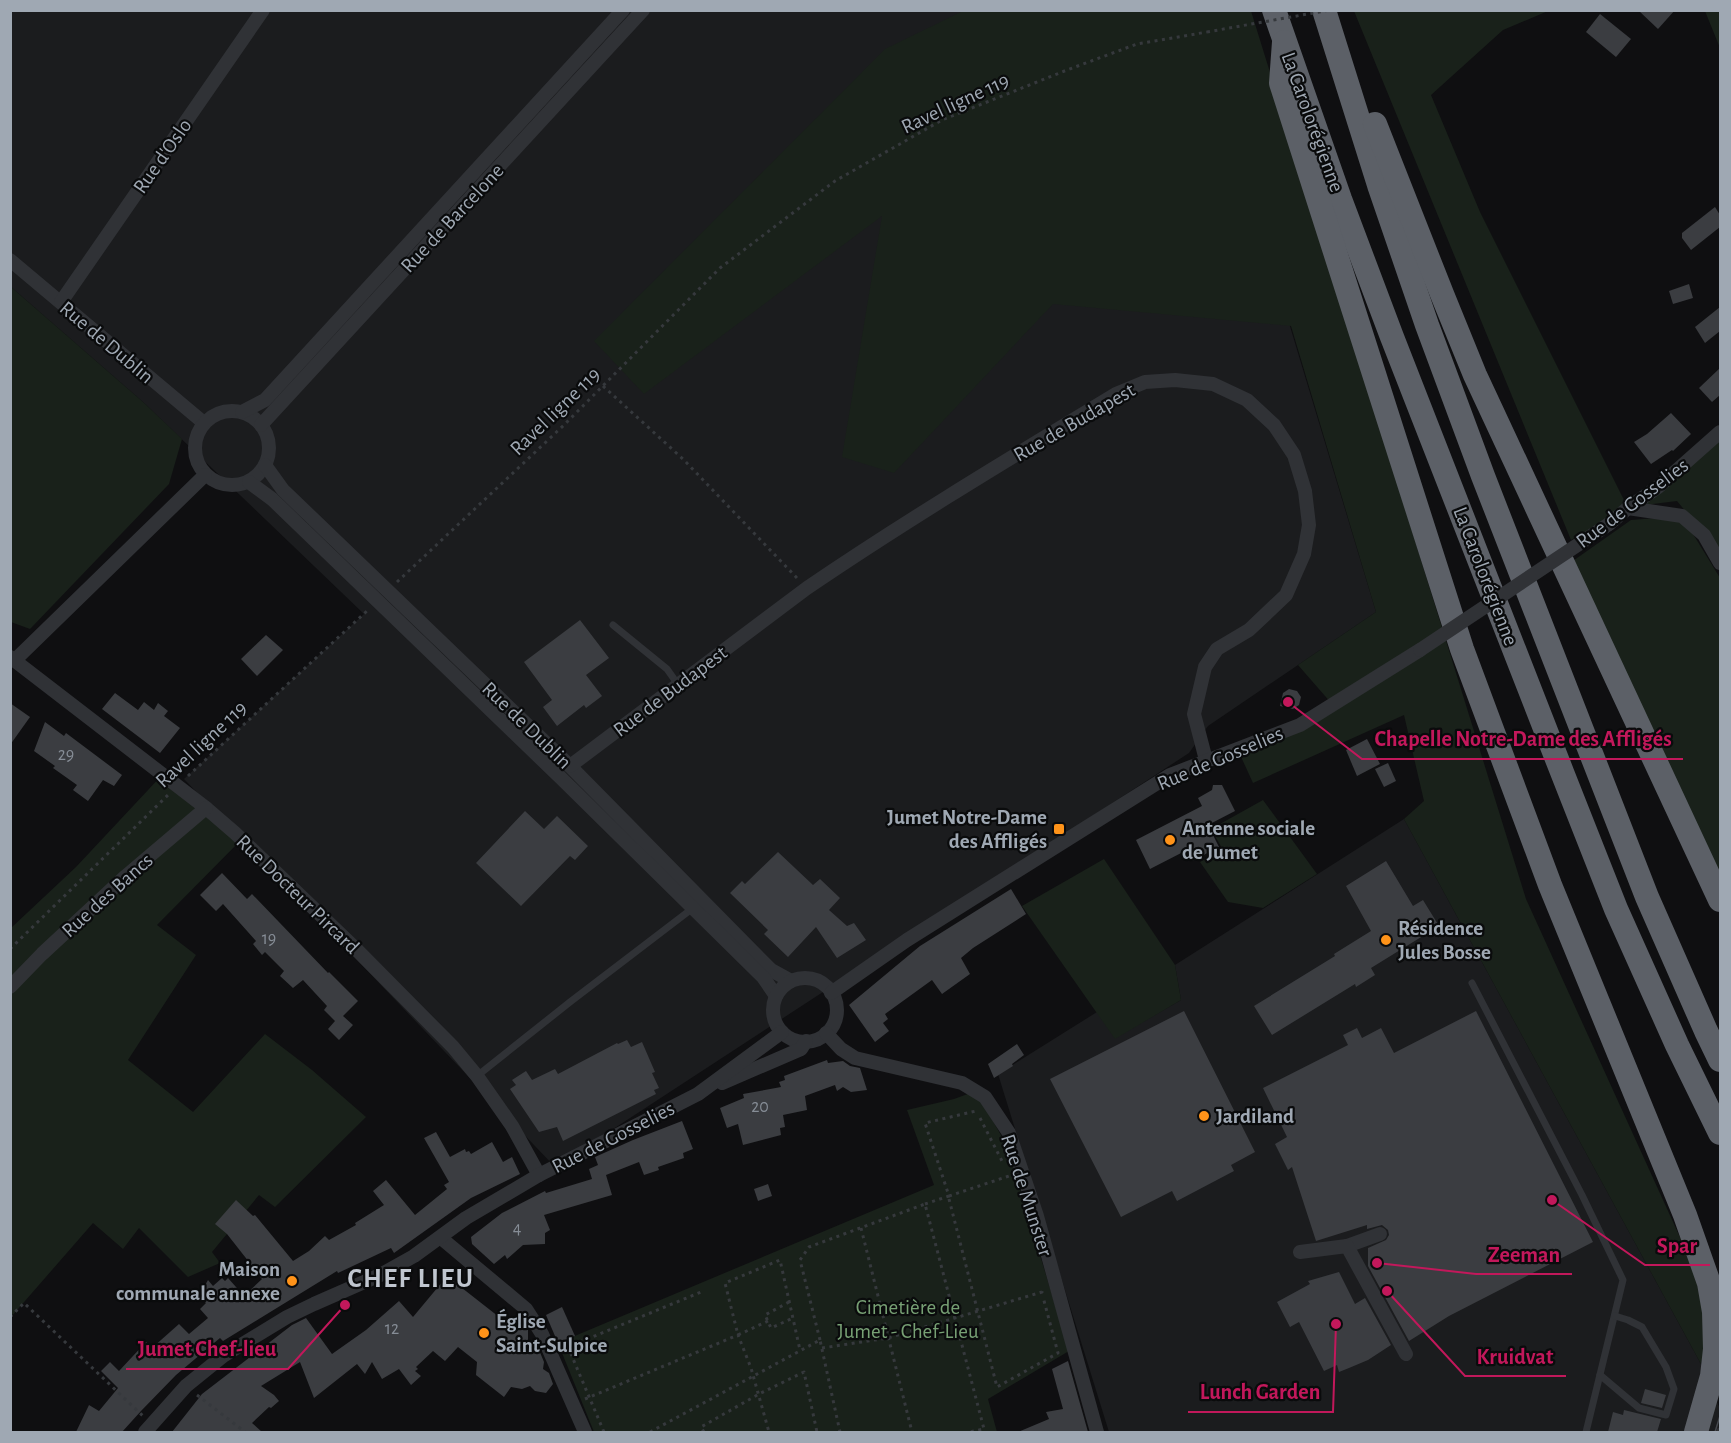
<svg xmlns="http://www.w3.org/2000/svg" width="1731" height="1443" viewBox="0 0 1731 1443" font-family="'Alegreya Sans',sans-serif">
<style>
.built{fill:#1b1c1e}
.green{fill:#19211a}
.building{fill:#3b3d41}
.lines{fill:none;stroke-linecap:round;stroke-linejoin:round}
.path{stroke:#36393d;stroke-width:3;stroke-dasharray:3 4.5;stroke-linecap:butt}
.lane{stroke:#303236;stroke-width:7}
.street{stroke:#303236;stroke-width:14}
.highway{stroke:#5c6067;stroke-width:24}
.tram{stroke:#45484d;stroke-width:1.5}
.path-bridge{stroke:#36393d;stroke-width:3;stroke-dasharray:3 4.5;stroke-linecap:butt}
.street-bridge{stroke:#303236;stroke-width:14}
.poi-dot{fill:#ff9319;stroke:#0a0b0c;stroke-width:2}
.labels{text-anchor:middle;stroke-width:4.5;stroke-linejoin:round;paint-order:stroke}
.number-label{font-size:18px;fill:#868d96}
.street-label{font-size:21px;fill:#9fa8b3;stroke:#0a0b0c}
.poi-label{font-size:21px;font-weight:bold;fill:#9fa8b3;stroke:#0a0b0c;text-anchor:start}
.park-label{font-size:21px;fill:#77a074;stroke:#0a0b0c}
.district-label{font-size:27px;font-weight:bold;letter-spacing:1.5px;fill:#c0c6cf;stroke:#0a0b0c}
.leader{fill:none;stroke:#c2185b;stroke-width:2}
.callout-dot{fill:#c2185b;stroke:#0a0b0c;stroke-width:2}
.callout-label{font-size:22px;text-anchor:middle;font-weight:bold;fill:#c2185b;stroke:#0a0b0c;stroke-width:4.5;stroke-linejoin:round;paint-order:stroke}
</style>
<rect width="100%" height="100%" fill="#0f0f11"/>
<g class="built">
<polygon points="11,11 1195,11 1376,612 1208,726 1189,753 555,1167 184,779 364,614 143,402 11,287"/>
<polygon points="1404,819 1701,1364 1720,1409 1720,1432 1109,1432 998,1074 1097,1012 1115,1038 1181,1000 1175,965"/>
</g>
<g class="green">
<polygon points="963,11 1251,11 1526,899 1714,1312 1701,1364 1404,819 1424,801 1404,715 1253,783 1237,748 1332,704 1298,665 1376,612 1291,326 1053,304 894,473 842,457 882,216 644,394 594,341 885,49"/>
<polygon points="1354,11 1548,11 1503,30 1431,95 1480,212 1628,508 1571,540"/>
<polygon points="1705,11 1720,11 1720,48"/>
<polygon points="11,287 143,402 182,439 169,484 30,629 11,622"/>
<polygon points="1720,431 1720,553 1677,501 1637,506"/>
<polygon points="1682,516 1720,578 1720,894 1570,563 1631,520"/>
<polygon points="163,774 242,839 157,925 196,955 128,1060 193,1112 265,1034 312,1070 366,1117 275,1207 259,1195 212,1252 220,1263 188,1277 139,1228 123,1249 93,1223 11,1317 11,928 76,867"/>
<polygon points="1263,800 1317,874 1263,908 1228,902 1200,862 1223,850 1211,829"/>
<polygon points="1104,859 1175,965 1181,1000 1115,1039 1022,906"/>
<polygon points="976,1091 1007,1146 1069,1351 988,1399 997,1432 594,1432 558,1343 934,1185 907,1110 954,1099"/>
</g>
<g class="building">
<polygon points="1638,10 1675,10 1658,29"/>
<polygon points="1600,14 1631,39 1616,57 1586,32"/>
<polygon points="1715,207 1720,215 1720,227 1691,250 1682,238 1682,233"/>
<polygon points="1689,284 1693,298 1673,304 1669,291"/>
<polygon points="1720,307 1720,331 1705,343 1695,327"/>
<polygon points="1720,368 1720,395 1712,402 1699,388"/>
<polygon points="1671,413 1691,434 1673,451 1672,450 1651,464 1634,442 1647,434"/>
<polygon points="580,620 609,658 586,675 602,696 586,708 584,705 557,726 543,707 552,700 524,662"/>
<polygon points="266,635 283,650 257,676 241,659"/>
<polygon points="1289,689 1297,691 1301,697 1299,705 1293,709 1280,706 1283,693"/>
<polygon points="115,693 138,710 144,702 154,710 158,703 168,711 164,716 180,728 160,753 102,709"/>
<polygon points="10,703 30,717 10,745"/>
<polygon points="45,722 64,736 66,733 122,775 114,786 103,780 88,801 73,790 77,785 53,768 55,766 34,751"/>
<polygon points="1367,739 1380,764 1357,776 1346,750"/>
<polygon points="1388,763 1396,781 1384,787 1375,769"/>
<polygon points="1213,785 1222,785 1235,811 1208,825 1219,847 1192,861 1187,850 1150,869 1136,840 1202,806 1198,798 1212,790"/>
<polygon points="525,811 544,829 557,816 588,846 575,860 570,856 521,906 476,863"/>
<polygon points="778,852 813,885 820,879 840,898 829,910 847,926 854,923 866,940 837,958 816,927 788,957 764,934 768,930 730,893 742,881 745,884"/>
<polygon points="1386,861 1413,906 1423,900 1439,926 1371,968 1375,975 1356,987 1355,984 1272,1035 1254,1006 1335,956 1334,954 1371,931 1346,886"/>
<polygon points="222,873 247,899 252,894 328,973 329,972 358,1001 343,1016 353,1025 339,1040 328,1029 335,1021 324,1010 327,1006 303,980 293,988 280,976 284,971 265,952 262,955 253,944 256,941 223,904 216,911 200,895"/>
<polygon points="1011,889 1026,914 973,948 961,958 970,974 942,994 932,980 885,1014 888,1019 883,1023 889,1031 875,1042 849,1005 920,946"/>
<polygon points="1184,1011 1255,1152 1231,1165 1234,1171 1177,1201 1172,1191 1121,1217 1050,1079"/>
<polygon points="1476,1011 1593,1242 1449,1316 1409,1341 1368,1266 1368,1248 1386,1240 1389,1235 1388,1230 1382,1225 1367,1229 1367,1225 1316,1241 1292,1167 1288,1170 1275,1144 1287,1137 1263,1088 1348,1045 1343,1035 1357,1028 1362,1038 1381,1028 1394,1053"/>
<polygon points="627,1040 631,1047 642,1042 655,1072 652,1073 659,1088 654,1090 656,1094 563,1141 557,1127 539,1132 510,1089 516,1085 512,1080 526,1071 532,1080 555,1069 558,1074 617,1043 618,1044"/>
<polygon points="1017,1044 1024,1055 1012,1064 1013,1066 994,1078 988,1064"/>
<polygon points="827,1060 828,1063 843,1061 850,1066 860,1068 867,1090 851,1092 843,1087 837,1091 835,1085 805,1096 807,1110 783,1115 785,1127 780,1128 781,1135 743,1145 738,1124 727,1128 720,1108 744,1098 743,1094 781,1087 779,1082 785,1080 784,1076"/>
<polygon points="682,1121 693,1149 683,1153 684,1158 658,1167 659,1170 644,1175 639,1162 606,1175 612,1195 544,1215 550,1230 545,1233 545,1244 523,1245 507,1259 505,1255 494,1264 472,1244 471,1237 502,1213 545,1191 546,1193 592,1179 589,1169 598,1165 595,1157 633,1140"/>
<polygon points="436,1132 450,1157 465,1149 466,1152 469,1151 471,1154 492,1142 503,1162 512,1157 520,1174 471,1198 394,1253 391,1248 338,1273 337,1271 223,1341 220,1338 176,1375 141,1411 122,1432 76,1432 89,1405 99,1411 118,1388 101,1371 110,1362 119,1371 146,1342 152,1348 179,1324 189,1334 208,1318 200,1309 206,1303 199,1296 208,1280 213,1286 222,1278 225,1281 228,1278 244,1296 262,1279 247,1264 249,1262 227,1234 215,1224 236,1200 253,1216 255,1215 293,1261 309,1251 325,1236 329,1240 356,1225 355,1223 384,1205 373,1191 386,1180 415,1215 447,1189 444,1185 449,1182 424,1138"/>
<polygon points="768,1184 772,1196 758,1201 754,1189"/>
<polygon points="1339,1272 1355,1304 1365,1298 1391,1345 1368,1360 1349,1368 1339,1372 1337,1365 1324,1371 1299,1322 1290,1327 1277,1302 1310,1284 1308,1281"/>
<polygon points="448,1277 508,1324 519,1320 526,1326 528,1329 528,1340 539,1350 544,1362 543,1369 549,1373 553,1384 546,1393 535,1391 530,1386 522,1389 511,1387 504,1397 476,1375 477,1362 458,1347 445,1361 433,1351 416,1367 418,1369 415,1371 421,1376 411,1385 399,1369 382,1379 372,1362 365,1374 357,1364 314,1398 300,1362 261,1386 274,1395 279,1401 271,1408 269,1407 252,1423 262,1432 172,1432 202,1394 292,1325 306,1318 332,1354 366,1330 399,1301 413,1317 443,1281 444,1282"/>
<polygon points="562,1307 575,1336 558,1343 546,1315"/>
<polygon points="1068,1361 1088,1432 1018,1432 1049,1419 1046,1412 1063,1409 1052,1369"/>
<polygon points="1645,1389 1666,1395 1662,1408 1641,1403"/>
<polygon points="1624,1410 1661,1419 1657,1432 1608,1432 1613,1412 1623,1415"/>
</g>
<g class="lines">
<g class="path">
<polyline points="603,386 684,460 797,578"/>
<polyline points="397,582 564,425 720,268 835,181 942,120 1067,70 1137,44 1207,32"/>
<polyline points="188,776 368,610"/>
<polyline points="10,949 168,795"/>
<polyline points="980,1118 1002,1161"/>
<polyline points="949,1196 1009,1176"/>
<polyline points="949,1199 997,1387 1058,1353 1043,1297"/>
<polyline points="925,1204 949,1196 925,1123 976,1111 977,1113"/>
<polyline points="861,1228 912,1432"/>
<polyline points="789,1302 765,1315 771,1328 793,1318"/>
<polyline points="10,1317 24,1303 143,1416"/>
<polyline points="768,1321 738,1335 725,1283 780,1260 800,1350"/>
<polyline points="820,1340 800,1260 809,1247 925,1204 984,1429 969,1432"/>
<polyline points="822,1348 888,1338 1042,1292 1041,1290"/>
<polyline points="197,1395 245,1432"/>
<polyline points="585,1399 738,1335 751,1368 769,1432"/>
<polyline points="604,1432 568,1347 701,1292"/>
<polyline points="650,1432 820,1340 840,1432"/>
<polyline points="704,1432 701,1427 759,1394 804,1372 817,1432"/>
</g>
<g class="lane">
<polyline points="613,625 667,669 679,686"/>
<polyline points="1472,983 1582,1195 1623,1280 1586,1432"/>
<polyline points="477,1076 570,1002 693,908"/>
<polyline points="1600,1375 1639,1408 1666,1415 1674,1389 1666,1367 1642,1327 1628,1320 1615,1316"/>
<polyline points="1720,1432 1720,1431"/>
</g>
<g class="street">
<polyline points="10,260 204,423"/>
<polyline points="61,302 263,10"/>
<circle cx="232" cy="448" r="37"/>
<polyline points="242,412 265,400 623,10"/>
<polyline points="261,425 643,10"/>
<polyline points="265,465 283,490 570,766 771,970 791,981"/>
<polyline points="249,482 272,499 561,778 763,977 776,996"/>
<polyline points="1628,508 1682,516 1704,535 1720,563"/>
<polyline points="1609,524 1628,508 1658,487 1720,432"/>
<polyline points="10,657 206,808 235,833 355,948 453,1047 477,1076 512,1126 539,1175"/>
<polyline points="15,660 205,475"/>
<path d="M 570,766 L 807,588 C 907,520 1012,457 1116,394 L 1145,382 L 1175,380 L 1213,384 L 1247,400 L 1274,425 L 1294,455 L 1305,491 L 1309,525 L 1304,554 L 1286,595 L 1249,630 L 1217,649 L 1205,667 L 1194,714 L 1206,760"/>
<circle cx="805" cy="1010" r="32"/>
<polyline points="10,987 42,954 126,876 206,808"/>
<polyline points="831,993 907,940 1170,775 1300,725 1420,650"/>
<polyline points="826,1033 841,1049 855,1058 962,1083 985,1097 1009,1133 1037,1216 1097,1432"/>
<polyline points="722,1083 801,1049 806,1041"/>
<polyline points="441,1238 526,1309 542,1334 585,1432"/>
<polyline points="1347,1246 1380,1234"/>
<polyline points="1300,1252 1347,1246 1406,1354"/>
<polyline points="145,1432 186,1386 223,1356 287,1317 314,1304 380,1275 414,1256 466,1218 539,1175 698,1094 782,1032"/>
</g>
<g class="highway">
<polyline points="1274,10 1340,199 1392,337 1562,772 1616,909 1677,1045 1720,1133"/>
<polyline points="1324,10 1379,185 1427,325 1483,476 1647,897 1706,1031 1720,1060"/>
<polyline points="1284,42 1281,83 1462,649 1550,885 1685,1215 1709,1283 1714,1312 1715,1349 1712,1376 1696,1432"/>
<polyline points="1375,124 1442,294 1475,375 1720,900"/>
</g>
<polyline class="tram" points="1715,1432 1720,1416"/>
<polyline class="path-bridge" points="1207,32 1330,10"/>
<polyline class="street-bridge" points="1420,650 1609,524"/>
</g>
<g class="poi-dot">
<rect x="1053" y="823" width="12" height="12" rx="3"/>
<circle cx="1170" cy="840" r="6"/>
<circle cx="1386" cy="940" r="6"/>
<circle cx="1204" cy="1116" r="6"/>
<circle cx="292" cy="1281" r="6"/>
<circle cx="484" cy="1333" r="6"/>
</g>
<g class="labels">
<g class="number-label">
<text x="66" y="760">29</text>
<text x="269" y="944">19</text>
<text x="760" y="1112">20</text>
<text x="517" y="1234">4</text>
<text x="392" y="1334">12</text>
</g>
<g class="street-label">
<text transform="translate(955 103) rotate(-25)" y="7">Ravel ligne 119</text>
<text transform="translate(1313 122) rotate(70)" y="7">La Carolorégienne</text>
<text transform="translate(162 156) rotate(-55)" y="7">Rue d'Oslo</text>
<text transform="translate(452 218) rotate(-47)" y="7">Rue de Barcelone</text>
<text transform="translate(107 342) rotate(40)" y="7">Rue de Dublin</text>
<text transform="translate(555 411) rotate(-44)" y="7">Ravel ligne 119</text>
<text transform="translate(1074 422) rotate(-30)" y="7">Rue de Budapest</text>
<text transform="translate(1632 503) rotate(-37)" y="7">Rue de Gosselies</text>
<text transform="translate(1486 576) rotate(69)" y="7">La Carolorégienne</text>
<text transform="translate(670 691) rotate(-37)" y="7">Rue de Budapest</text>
<text transform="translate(527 725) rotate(44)" y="7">Rue de Dublin</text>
<text transform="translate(201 744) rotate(-43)" y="7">Ravel ligne 119</text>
<text transform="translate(1220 758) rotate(-23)" y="7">Rue de Gosselies</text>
<text transform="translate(298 894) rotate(44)" y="7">Rue Docteur Pircard</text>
<text transform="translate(107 895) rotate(-42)" y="7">Rue des Bancs</text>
<text transform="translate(613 1137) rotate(-27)" y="7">Rue de Gosselies</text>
<text transform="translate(1027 1195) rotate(72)" y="7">Rue de Munster</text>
</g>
<g class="poi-label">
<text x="1047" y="824" text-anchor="end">Jumet Notre-Dame<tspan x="1047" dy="24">des Affligés</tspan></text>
<text x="1182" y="835">Antenne sociale<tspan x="1182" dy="24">de Jumet</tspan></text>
<text x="1398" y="935">Résidence<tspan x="1398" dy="24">Jules Bosse</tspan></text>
<text x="1216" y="1123">Jardiland</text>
<text x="280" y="1276" text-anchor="end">Maison<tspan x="280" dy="24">communale annexe</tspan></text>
<text x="496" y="1328">Église<tspan x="496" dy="24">Saint-Sulpice</tspan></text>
</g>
<g class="park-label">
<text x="908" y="1314">Cimetière de<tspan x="908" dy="24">Jumet - Chef-Lieu</tspan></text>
</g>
<g class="district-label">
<text x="411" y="1287">CHEF LIEU</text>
</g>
</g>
<path class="leader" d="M1288 702L1362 759H1683M1552 1200L1645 1265H1710M1377 1263L1476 1274H1572M345 1305L288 1369H126M1387 1291L1465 1376H1566M1336 1324L1333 1412H1188"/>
<g class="callout-dot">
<circle cx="1288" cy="702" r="6"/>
<circle cx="1552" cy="1200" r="6"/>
<circle cx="1377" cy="1263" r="6"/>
<circle cx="345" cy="1305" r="6"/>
<circle cx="1387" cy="1291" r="6"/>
<circle cx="1336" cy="1324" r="6"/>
</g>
<g class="callout-label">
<text x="1523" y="746">Chapelle Notre-Dame des Affligés</text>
<text x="1677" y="1253">Spar</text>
<text x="1524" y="1262">Zeeman</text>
<text x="207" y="1356">Jumet Chef-lieu</text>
<text x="1515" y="1364">Kruidvat</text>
<text x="1260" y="1399">Lunch Garden</text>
</g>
<rect width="1731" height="1443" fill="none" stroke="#9fa8b3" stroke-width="24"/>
</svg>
